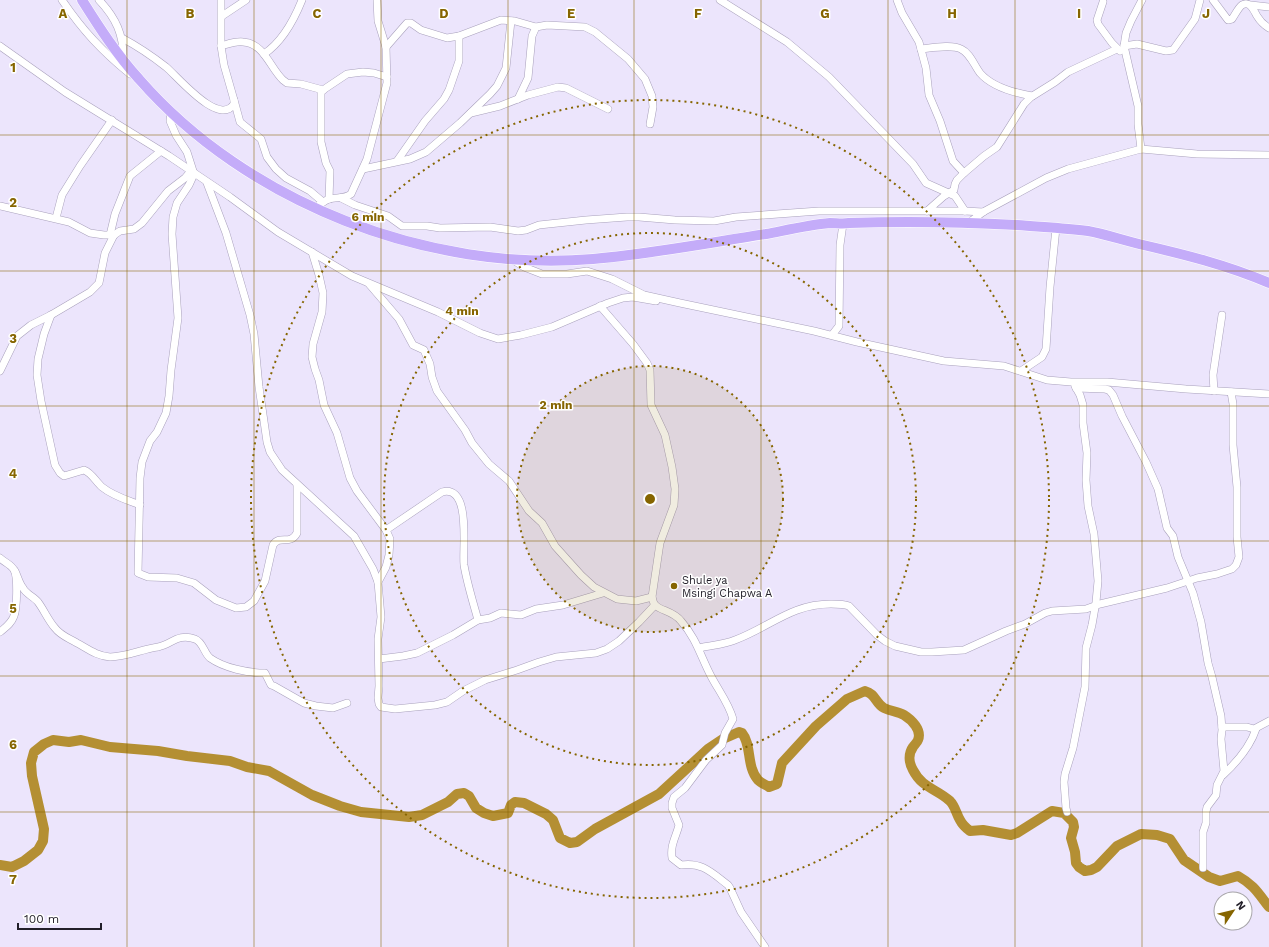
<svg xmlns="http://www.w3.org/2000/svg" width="1269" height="947" viewBox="0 0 1269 947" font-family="'Work Sans',sans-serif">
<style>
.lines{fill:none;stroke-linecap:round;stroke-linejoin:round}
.river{stroke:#b48f33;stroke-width:10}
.minor-casing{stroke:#a9a1bc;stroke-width:8}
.highway-casing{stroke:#fff;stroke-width:11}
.minor{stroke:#fff;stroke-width:7}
.highway{stroke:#c4acf9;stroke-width:10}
.grid{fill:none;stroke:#866500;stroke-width:1;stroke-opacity:0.55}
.ring{fill:none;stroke:#866500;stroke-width:2;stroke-dasharray:2 4}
.poi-dot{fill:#866500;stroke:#fff;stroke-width:1.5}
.labels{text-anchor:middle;stroke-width:3;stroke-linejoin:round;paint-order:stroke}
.poi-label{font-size:11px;fill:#221f29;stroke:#fff;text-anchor:start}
.grid-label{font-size:13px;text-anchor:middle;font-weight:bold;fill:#866500;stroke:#fff;stroke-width:3;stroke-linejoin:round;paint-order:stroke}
.centre{fill:#866500;stroke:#fff;stroke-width:2}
.ring-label{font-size:12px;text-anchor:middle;font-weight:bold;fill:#866500;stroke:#fff;stroke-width:3;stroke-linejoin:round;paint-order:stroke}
</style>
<rect width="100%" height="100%" fill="#ece5fc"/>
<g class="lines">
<path class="river" d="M 0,865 L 12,867 L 24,861 L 38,850 L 43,841 L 44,829 L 32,776 L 31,763 L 34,752 L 44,744 L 53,740 L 69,742 L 81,740 L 110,747 L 158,751 L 187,756 L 230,761 L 247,767 L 269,771 L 312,795 L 340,806 L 361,812 L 409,817 L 422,815 L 448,802 L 457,794 L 464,793 L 469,796 L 476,808 L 484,813 L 493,816 L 508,813 L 511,805 L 515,802 L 524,803 L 546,814 L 553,820 L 560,838 L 570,843 L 577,842 L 595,829 L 659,794 L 708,749 L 723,739 L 739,732 L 742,733 C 752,745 746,766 758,780 C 761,783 766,785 769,787 L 777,784 L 782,763 L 816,726 L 847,699 L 865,691 C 876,694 875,703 884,708 C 891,711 898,712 904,715 C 912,720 922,730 918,740 C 917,743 914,745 913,747 C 908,754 909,763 913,770 C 922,788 937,789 950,801 C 955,806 956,813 960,820 C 962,824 966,828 970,831 L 983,830 L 1011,835 L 1017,833 L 1052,811 L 1064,813 L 1073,822 L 1074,827 L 1071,838 L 1075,852 L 1076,863 L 1079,867 L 1085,871 L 1091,870 L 1097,867 L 1117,846 L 1141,834 L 1157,835 L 1170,839 L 1184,860 L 1209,877 L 1220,881 L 1238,876 C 1254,885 1258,893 1269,907"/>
<g class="minor-casing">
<g id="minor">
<path d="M 62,0 C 83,31 102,51 130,74"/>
<path d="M 99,0 C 116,18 124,35 123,60"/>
<polyline points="720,0 787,42 829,77 913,164 926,183 955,196 965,211"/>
<polyline points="897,0 902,13 919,42 926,68 929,95 940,121 953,161 964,173"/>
<path d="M 1213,0 L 1228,20 L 1232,19 C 1235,15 1238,8 1242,5 C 1250,0 1254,11 1257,16 C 1260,21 1264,25 1269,28"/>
<polyline points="1103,2 1097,20 1098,24 1112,43 1120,51"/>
<polyline points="1251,5 1269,7"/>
<polyline points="222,16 246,0"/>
<path d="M 122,38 C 137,46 152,56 166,67 C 178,77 219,127 234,104 L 234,100 L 224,65 L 221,46 L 221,0"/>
<polyline points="0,46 65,92 169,156 230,197 278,232 352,276 438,312 480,333 498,339 521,335 552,327 608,303 623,298 633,297 656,301"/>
<path d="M 221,46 C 228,44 236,41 243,42 C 264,43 270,68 283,80 L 287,83 L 301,84 L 323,90"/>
<polyline points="1124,46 1137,44 1166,51 1173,50 1195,19 1200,0"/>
<polyline points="386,47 407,23 411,23 421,30 447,38 459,36 501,20 515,21 536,27"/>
<path d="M 921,49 C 931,48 952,44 961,49 C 970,53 974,65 980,73 C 992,87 1015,93 1032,96"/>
<path d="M 264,54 C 282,42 294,20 302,0"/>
<polyline points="518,99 528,78 532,36 536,27 547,25 585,27 595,32 628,59 645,79 652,96 653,107 650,124"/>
<polyline points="234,100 240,122 261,139 267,157 276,169 286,178 310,191 323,202"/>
<path d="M 171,112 L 170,121 L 176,135 L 187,152 L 194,174 L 189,185 L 177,203 L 173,217 L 172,234 L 178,318 L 171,370 L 169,396 L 166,413 L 157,432 L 150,441 L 142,462 L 140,478 L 138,573 L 148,577 L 177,578 L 194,583 L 216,600 L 236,608 L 246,607 L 254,601 L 265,581 L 273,545 C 280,534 290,546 297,533 L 297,485"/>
<polyline points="471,113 500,106 528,95 558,87 566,88 608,109"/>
<polyline points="1141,149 1138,124 1138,106 1124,46 1126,33 1131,21 1142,0"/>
<polyline points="397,161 425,121 444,99 449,90 459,61 459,36"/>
<polyline points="363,169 410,159 426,152 460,123 490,94 497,86 506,68 511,21"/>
<polyline points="207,183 226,233 250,315 254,334 259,387 267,442 270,452 282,470 354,536 373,569 378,582 381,617 378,639 379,686 378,698 379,704 381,707 395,709 435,705 447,702 463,691 485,680 517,670 539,662 556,657 596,653 607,649 619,641 639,622 655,605"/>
<polyline points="341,198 355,205 388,216 402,226 427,226 440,228 490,227 518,231 526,230 539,225 586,220 627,217 639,217 675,220 714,221 736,217 819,211 965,211 983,212"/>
<polyline points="329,199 330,171 326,163 321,142 321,92 326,88 347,74 363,72 374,73 387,77"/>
<polyline points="0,206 69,222 90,233 104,235 114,235"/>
<path d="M 315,208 C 320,204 324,201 329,199 C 337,197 344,199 351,194 L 367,159 L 387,83 L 386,47 L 378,21 L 377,0"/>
<polyline points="927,211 944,196 954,190 955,184 957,180 964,173 984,156 997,147 1024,104 1031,97 1055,82 1068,72 1117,49"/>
<polyline points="56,218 62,195 80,166 112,120"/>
<polyline points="970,222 983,212 1046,178 1068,169 1141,149 1197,154 1269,155"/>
<polyline points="110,235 115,214 130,176 161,151"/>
<polyline points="312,252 319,275 323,293 322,312 313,344 312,357 315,369 319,380 324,405 337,433 350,478 357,491 386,530 390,539 389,555 386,567 378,582"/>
<polyline points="513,260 524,267 542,274 567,274 587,271 612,279 644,295 680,303 814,331 857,342 944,361 1004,366 1047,380 1071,382 1107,382 1186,389 1269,394"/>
<polyline points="369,284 399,319 413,345 424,350 430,364 432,377 437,391 465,430 472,443 489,464 509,481 529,511 542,523 555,546 581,575 594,587 617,599 636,601 652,597"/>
<path d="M 600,306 L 633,344 L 647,363 L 650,370 L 651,405 L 665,435 L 672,467 L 675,489 L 674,505 L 660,543 L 652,597 C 653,600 653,603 655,605 C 661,611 673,611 681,621 C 697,639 701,658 712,678 C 719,691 729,704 733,719 L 725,733 L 722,745 L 706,760 L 685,788 L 674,797 L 672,803 L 672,808 L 679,825 C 676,837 670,845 672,858 L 681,865 C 702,862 711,872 728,885 L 730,888 L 741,912 L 765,947"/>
<path d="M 51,315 L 44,334 L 38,359 L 37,375 L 41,401 L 55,465 L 60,473 L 64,476 L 84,470 C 92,473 96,482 102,487 C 113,496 127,500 140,505"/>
<polyline points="832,335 839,326 840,245 843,224"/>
<polyline points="0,371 17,336 31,325 51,315 90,292 99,283 105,253 114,235 120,231 134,229 142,223 168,191 185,178 190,172"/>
<polyline points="1021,371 1042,357 1046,349 1050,287 1056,228"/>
<polyline points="1076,388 1105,389 1109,390 1113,395 1122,416 1146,462 1158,489 1167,528 1173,536 1178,557 1193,593 1201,622 1208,663 1212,677 1221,716 1222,730 1221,739 1224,771 1217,785 1216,795 1207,807 1206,812 1206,823 1203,832 1203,868"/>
<polyline points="1214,391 1213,375 1222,315"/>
<path d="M 386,530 L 442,492 C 472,484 462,550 464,565 C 467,583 473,602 478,620"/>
<path d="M 0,558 C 4,562 12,565 14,570 C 18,577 17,609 14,616 C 11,624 6,627 0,632"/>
<path d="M 15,571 C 18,577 19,583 23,588 C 26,594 34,597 38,602 C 44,610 48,620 55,628 C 61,636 69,638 77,643 C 88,649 97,656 110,657 C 127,657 142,649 158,647 C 172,644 178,633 195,639 C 203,642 204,653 210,658 C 224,668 248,673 265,673 L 271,685 L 274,686 L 304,703 L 316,706 L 333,708 L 347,703"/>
<path d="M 699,648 C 711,645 723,645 735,640 C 770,627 791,604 831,604 C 837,604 844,604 849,606 L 877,635 L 885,641 L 895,646 L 921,652 L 932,652 L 964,650 L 1006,631 L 1025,624 L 1045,613 L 1052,611 L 1086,609 L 1100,604 L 1167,588 L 1197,578 L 1217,574 L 1232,569 L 1236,565 L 1239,557 L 1237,537 L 1237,487 L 1233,445 L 1233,404 L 1231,392"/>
<polyline points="379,659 403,656 417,653 453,635 478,620 490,618 501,613 521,615 536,609 563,605 603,593"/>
<polyline points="1222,727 1247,727 1254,729 1269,721"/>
<path d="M 1223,775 C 1237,762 1250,747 1256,729"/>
<polyline points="1067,812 1066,808 1064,782 1065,774 1073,748 1085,687 1086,648 1092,625 1096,602 1098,581 1094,534 1088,506 1086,480 1087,453 1083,423 1083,405 1080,395 1075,386"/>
</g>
</g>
<g class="highway-casing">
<path id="highway" d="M 82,0 C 99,27 117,55 139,79 C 247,203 429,273 593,259 C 651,254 708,243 766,234 C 787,230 808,225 830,223 C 836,223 843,224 849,223 C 905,221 961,222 1017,225 C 1041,227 1065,228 1088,231 C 1105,234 1122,240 1139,244 C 1183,254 1227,265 1269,283"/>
</g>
<use href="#minor" class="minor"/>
<use href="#highway" class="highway"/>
</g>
<path class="grid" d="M 127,0 L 127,947M 254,0 L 254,947M 381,0 L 381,947M 508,0 L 508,947M 634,0 L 634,947M 761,0 L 761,947M 888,0 L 888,947M 1015,0 L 1015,947M 1142,0 L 1142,947M 0,135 L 1269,135M 0,271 L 1269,271M 0,406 L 1269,406M 0,541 L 1269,541M 0,676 L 1269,676M 0,812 L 1269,812"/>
<circle cx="650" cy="499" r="133" fill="#866500" fill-opacity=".12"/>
<g class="ring">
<circle cx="650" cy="499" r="133"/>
<circle cx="650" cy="499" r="266"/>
<circle cx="650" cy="499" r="399"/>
</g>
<circle class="poi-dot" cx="674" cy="586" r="4"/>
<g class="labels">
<g class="poi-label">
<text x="682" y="584">Shule ya<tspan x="682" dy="13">Msingi Chapwa A</tspan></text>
</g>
</g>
<g class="grid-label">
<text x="63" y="18">A</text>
<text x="190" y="18">B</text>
<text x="317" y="18">C</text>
<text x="444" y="18">D</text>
<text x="571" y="18">E</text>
<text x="698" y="18">F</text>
<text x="825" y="18">G</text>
<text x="952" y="18">H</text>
<text x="1079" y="18">I</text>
<text x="1206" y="18">J</text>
<text x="13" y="72">1</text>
<text x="13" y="207">2</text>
<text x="13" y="343">3</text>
<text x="13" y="478">4</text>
<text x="13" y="613">5</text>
<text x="13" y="749">6</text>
<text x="13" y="884">7</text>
</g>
<circle cx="650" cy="499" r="6" class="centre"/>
<g class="ring-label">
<text x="368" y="221">6 min</text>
<text x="462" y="315">4 min</text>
<text x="556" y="409">2 min</text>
</g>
<g transform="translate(1233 911) rotate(55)"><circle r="19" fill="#ffffff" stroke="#a7a5a9"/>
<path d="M0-3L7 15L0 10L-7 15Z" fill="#866500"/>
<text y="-6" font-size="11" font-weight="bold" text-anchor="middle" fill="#221f29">N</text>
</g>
<path d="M18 923v6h83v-6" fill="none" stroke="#221f29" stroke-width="2"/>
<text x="24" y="923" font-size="12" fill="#221f29" stroke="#ffffff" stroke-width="3" paint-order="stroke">100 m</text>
</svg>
